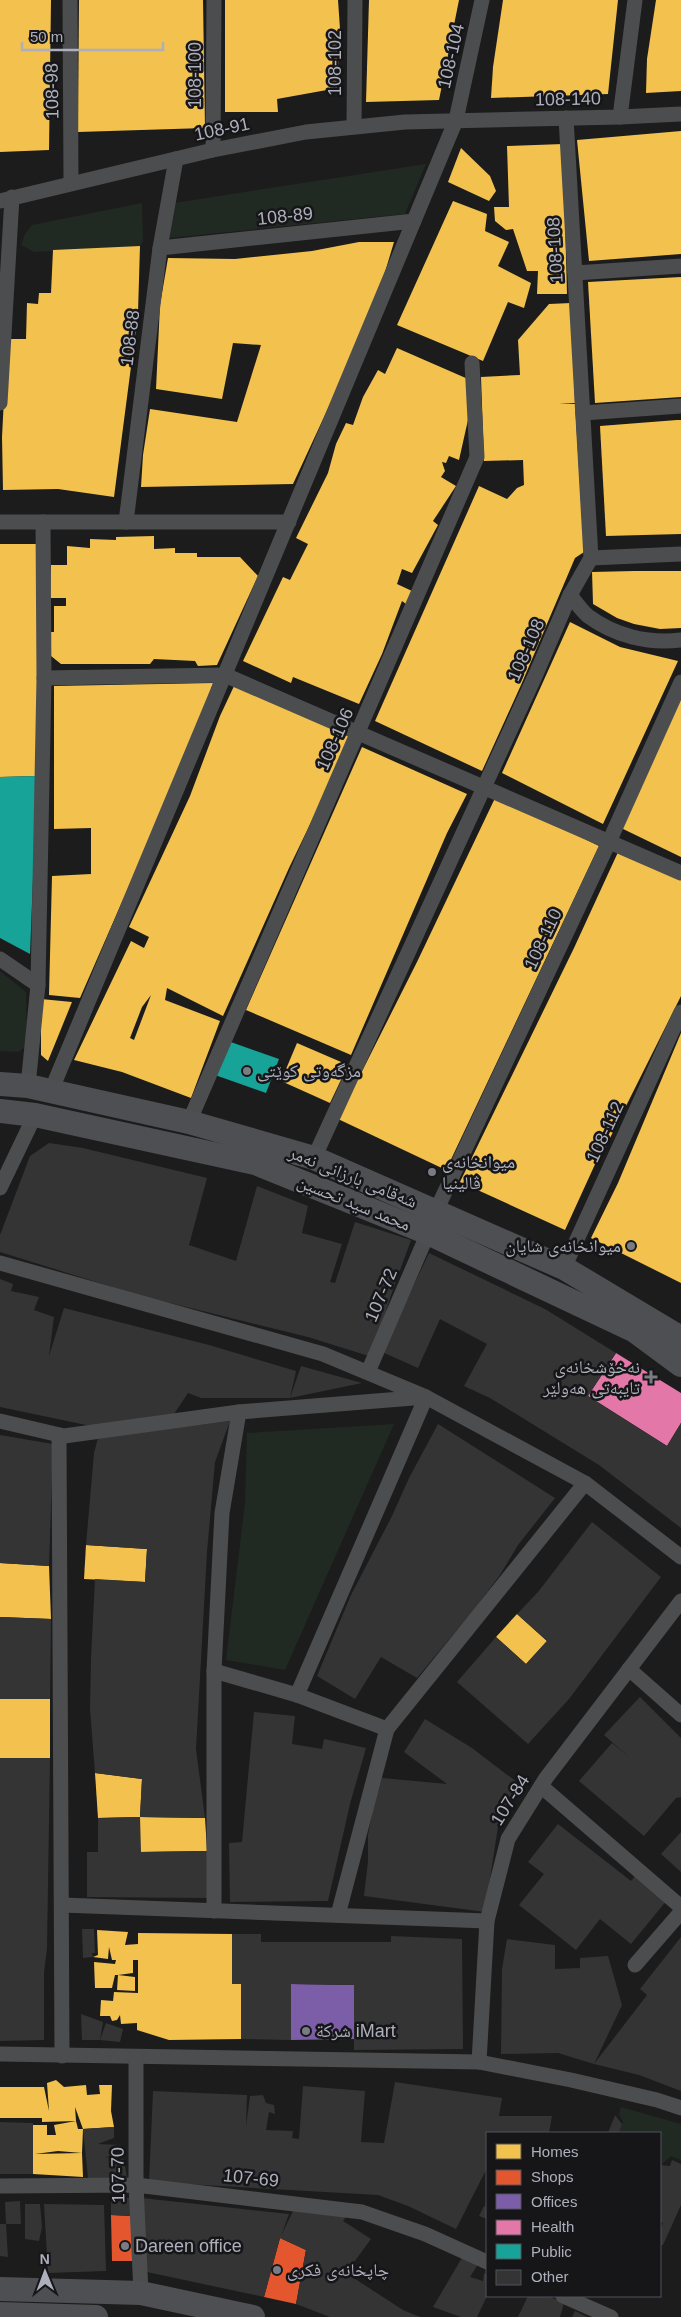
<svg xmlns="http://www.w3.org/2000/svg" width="681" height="2317" viewBox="0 0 681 2317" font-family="Arial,'Noto Naskh Arabic',sans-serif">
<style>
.green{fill:#212923}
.homes{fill:#f2c14e;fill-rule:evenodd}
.shops{fill:#e4572e}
.offices{fill:#7b5ea7}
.health{fill:#e377a8}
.public{fill:#17a398}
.building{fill:#343434}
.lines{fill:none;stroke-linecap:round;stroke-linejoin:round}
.street{stroke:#4c4d4f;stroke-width:15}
.primary{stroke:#4e4f52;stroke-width:24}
.poi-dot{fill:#7a7c84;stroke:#161518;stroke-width:2}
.labels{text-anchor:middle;stroke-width:5;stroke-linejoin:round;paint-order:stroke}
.street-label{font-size:18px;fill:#adb0bc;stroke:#161518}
.poi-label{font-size:18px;fill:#adb0bc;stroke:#161518;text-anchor:start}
</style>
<rect width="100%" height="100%" fill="#1c1c1c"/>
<g class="green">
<polygon points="426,164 405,214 169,238 174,203"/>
<polygon points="142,203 143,242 140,246 34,252 21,245 25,234 32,225"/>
<polygon points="0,971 26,992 27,1046 18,1052 0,1051"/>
<polygon points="394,1424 285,1670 226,1660 245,1503 247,1433"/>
<polygon points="621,2107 681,2124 681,2160 671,2156 660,2166 660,2133 619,2133 623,2122 619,2114"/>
</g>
<g class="homes">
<polygon points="0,0 51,0 49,150 0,152"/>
<polygon points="79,0 203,0 205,128 78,132"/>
<polygon points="225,0 338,0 340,29 338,88 277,99 278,112 225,112"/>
<polygon points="369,0 459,0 439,100 366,102"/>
<polygon points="503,0 618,0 608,94 491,98 493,67"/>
<polygon points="656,0 681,0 681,91 646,93 647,59"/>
<polygon points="681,131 681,254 589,261 577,140"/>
<polygon points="563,144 567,294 537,294 538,271 527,271 513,229 506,230 495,221 494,207 509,207 507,146"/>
<polygon points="461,148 490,176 496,191 489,201 448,182"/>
<polygon points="453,201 487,214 485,231 509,242 498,266 531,283 524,308 508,302 483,361 397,325"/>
<polygon points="359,242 394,242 374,309 293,484 141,487 143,455 150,409 237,422 261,345 233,343 222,399 156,389 160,305 168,258 235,259 312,251"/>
<polygon points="140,246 138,313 114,497 58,489 3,490 2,437 7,339 26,339 27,303 38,304 39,293 51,293 53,250"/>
<polygon points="681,277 681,397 595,403 588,282"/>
<polygon points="571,303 575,403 559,404 575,404 584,552 575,558 521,685 482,771 375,721 479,486 507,499 517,488 524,485 523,460 484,461 481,377 520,375 518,340 549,304"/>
<polygon points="397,348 468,379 470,411 459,460 449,456 446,463 442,462 445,471 441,477 456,486 433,521 438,525 412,573 402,569 397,584 412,591 406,604 402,601 382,654 359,704 293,677 291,683 243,661 283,577 290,580 308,544 296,538 328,473 336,444 346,423 353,425 363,397 378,370 385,374"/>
<polygon points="677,420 681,420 681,534 606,536 600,426"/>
<polygon points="154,536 154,549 175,548 175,553 197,553 197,557 240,557 258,576 217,665 198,666 195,661 154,659 150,664 61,664 51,656 50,632 54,632 54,606 66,606 66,598 50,598 51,565 67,565 67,546 90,548 90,539 116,540 116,537"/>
<polygon points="0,544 38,544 37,776 0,777"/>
<polygon points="634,571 681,571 681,628 660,629 634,624 617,618 593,604 592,572"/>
<polygon points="570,622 620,647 678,661 603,824 502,773"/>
<polygon points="213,683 195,735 80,998 49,995 52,876 91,874 91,828 54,829 54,686"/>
<path d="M 235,684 L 349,735 L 340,762 L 289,868 L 223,1016 L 167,988 L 165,1000 L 220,1021 L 191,1098 L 122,1072 L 74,1060 L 131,941 L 144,948 L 149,937 L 129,927 L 190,796 L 220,716 ZM 151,995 L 134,1040 L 130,1038 L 142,1007 Z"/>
<polygon points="681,698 681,857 619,827"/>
<polygon points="362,747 467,794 447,833 351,1055 246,1010"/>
<polygon points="496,796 599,846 446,1170 338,1119 417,962"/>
<polygon points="619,850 681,880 681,996 604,1150 602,1149 565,1230 460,1182 574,948"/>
<polygon points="41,999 72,1002 48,1061 41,1055"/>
<polygon points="681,1033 681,1283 591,1238 618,1183"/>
<polygon points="297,1043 348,1065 330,1103 281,1081"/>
<polygon points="86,1545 147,1549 145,1582 84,1579"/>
<polygon points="0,1563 49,1566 51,1619 0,1617"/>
<polygon points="517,1614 547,1641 526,1664 496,1637"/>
<rect x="0" y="1699" width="50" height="59"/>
<polygon points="95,1773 142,1779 140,1817 98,1818"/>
<polygon points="140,1817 205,1818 207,1851 140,1852"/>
<polygon points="97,1930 128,1932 125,1945 138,1944 138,1933 232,1934 232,1984 241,1984 241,2039 169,2040 137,2030 137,2023 121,2024 120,2015 117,2020 112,2021 110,2016 100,2016 101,2000 113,2001 114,1992 138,1993 138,1960 133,1960 133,1973 118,1975 135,1977 135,1991 117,1990 118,1975 115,1975 112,1988 95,1988 94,1962 115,1964 116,1960 112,1960 109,1947 108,1959 93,1957 98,1955"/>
<polygon points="56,2080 64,2087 86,2085 87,2095 100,2094 99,2085 112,2085 111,2111 114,2127 83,2129 75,2107 76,2121 42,2122 42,2118 0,2118 0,2087 44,2087 49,2111 47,2083"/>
<polygon points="76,2121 78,2129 83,2129 82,2153 58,2151 35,2154 82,2153 83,2177 33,2174 33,2125 47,2125 47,2135 56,2135 54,2125"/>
</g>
<g class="shops">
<polygon points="111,2215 131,2216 134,2261 112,2261"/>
<polygon points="280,2238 306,2250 296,2304 264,2297"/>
</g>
<polygon class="offices" points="291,1984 354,1985 354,2039 291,2040"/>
<polygon class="health" points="616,1353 681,1393 681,1423 667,1446 588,1396"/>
<g class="public">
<polygon points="37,776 30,954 0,938 0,777"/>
<polygon points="228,1041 279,1059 266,1093 215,1075"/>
</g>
<g class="building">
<polygon points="49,1143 83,1148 207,1178 189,1245 236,1261 257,1186 308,1206 302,1233 342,1244 330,1282 335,1283 355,1222 411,1240 390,1298 372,1357 308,1337 138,1295 0,1252 0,1235 30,1156"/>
<polygon points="429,1253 545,1309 616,1353 588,1396 667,1446 681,1423 681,1528 599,1465 490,1398 464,1386 487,1344 440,1319 418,1368 382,1352"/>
<polygon points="0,1279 13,1284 11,1291 39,1297 34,1310 54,1317 49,1356 64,1308 209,1345 296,1371 290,1398 201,1398 188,1393 174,1414 91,1426 0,1407"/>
<polygon points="301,1366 362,1383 290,1398"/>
<polygon points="230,1421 215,1462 207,1552 196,1749 205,1818 140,1817 142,1779 95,1773 90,1709 91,1658 95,1579 145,1582 147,1549 86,1545 94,1453 98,1438"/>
<polygon points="438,1424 555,1498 518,1545 500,1575 476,1607 417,1678 381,1657 355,1699 317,1676 351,1595 392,1516 409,1478"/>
<polygon points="0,1435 53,1444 49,1566 0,1563"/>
<polygon points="592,1522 661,1577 569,1699 528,1744 457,1682 496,1637 526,1664 547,1641 517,1614 538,1592"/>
<polygon points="0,1617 51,1619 50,1699 0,1699"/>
<polygon points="640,1697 681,1738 681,1797 676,1798 644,1836 579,1781 612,1743 629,1757 604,1735"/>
<polygon points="254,1712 295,1716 292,1744 322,1749 324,1739 366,1748 350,1804 328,1901 230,1902 229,1843 242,1842"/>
<polygon points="425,1719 472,1748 522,1786 499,1820 485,1912 364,1896 368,1861 368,1835 373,1808 382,1778 447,1784 404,1752"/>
<polygon points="0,1758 50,1758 47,1948 44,1973 44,2040 0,2041"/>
<polygon points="140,1817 141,1852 207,1851 207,1898 87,1897 87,1852 98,1852 98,1818"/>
<polygon points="558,1824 631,1881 636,1875 667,1900 631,1944 600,1919 576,1950 519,1905 544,1874 528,1862"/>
<polygon points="681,1832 681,1872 661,1854"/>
<polygon points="82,1929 94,1929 95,1953 92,1953 93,1957 83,1958"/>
<polygon points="232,1934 261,1934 261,1942 391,1942 391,1936 462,1939 463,2049 354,2050 354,1985 291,1984 291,2040 241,2039 241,1984 232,1984"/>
<polygon points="681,1937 681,2091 639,2075 594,2064 558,2053 501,2054 502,1969 507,1939 555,1945 555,1969 580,1968 580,1958 608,1956 622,2005 594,2064 647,1995 640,1989"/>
<polygon points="81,2014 103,2022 100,2040 82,2040"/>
<polygon points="106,2023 123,2029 120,2042 100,2040"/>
<polygon points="395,2082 502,2098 499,2116 552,2116 549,2133 487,2133 487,2168 456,2229 408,2206 378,2195 149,2182 153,2091 247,2095 246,2126 250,2096 263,2095 266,2103 274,2105 275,2114 269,2112 266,2130 293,2131 292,2138 299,2139 303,2086 365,2091 361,2142 384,2143"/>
<polygon points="615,2115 622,2124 619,2133 608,2133"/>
<polygon points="0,2122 33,2123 33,2174 0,2174"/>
<polygon points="114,2127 114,2138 98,2144 121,2145 120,2155 105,2157 124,2159 127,2178 88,2178 83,2129"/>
<polygon points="672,2160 681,2164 681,2205 663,2245 660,2245 660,2230 663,2223 660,2221 660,2165 670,2166"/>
<polygon points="111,2197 130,2198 131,2216 111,2215"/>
<polygon points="142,2198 289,2214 281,2236 293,2211 347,2216 343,2221 371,2239 346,2273 403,2310 420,2317 330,2317 296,2304 306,2250 280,2238 264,2297 147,2272"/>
<polygon points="20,2201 21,2224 6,2224 5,2202"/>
<polygon points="25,2204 40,2204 42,2227 39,2241 25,2239"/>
<polygon points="44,2204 104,2205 106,2271 48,2273"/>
<polygon points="484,2206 487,2208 487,2219 479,2216"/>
<polygon points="0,2224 6,2224 8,2257 0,2256"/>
<polygon points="463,2256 478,2264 470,2277 483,2281 484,2273 487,2274 487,2296 477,2317 461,2317 433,2307"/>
<polygon points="528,2296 548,2296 564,2303 560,2317 518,2317"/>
<polygon points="575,2311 587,2317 572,2317"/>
</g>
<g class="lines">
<g class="street">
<polyline points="70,0 71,182"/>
<polyline points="620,117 635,0"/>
<polyline points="354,126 355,0"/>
<polyline points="213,150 214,0"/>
<polyline points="0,201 213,150 306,132 405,122 620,117 681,114"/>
<polyline points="160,248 414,221"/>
<polyline points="575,273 681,266"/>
<polyline points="0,403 12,197"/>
<polyline points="583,413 681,406"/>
<polyline points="0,522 289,522"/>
<polyline points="126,522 160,248 176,159"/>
<polyline points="591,558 681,554"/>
<path d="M 570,595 C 576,602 581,610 588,616 C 615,636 648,644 681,640"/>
<polyline points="44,678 225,675 681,873"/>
<polyline points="0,959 38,985"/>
<polyline points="28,1086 38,985 44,678 43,522"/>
<polyline points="51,1091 456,120 482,0"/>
<polyline points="189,1122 477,457 472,363"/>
<polyline points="314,1158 536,674 570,595 591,558 566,118"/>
<polyline points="0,1188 35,1115"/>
<polyline points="436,1211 609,842 681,682"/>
<polyline points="0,1263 323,1354 426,1397 585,1483 681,1557"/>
<polyline points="564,1268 681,1012"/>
<polyline points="368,1372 428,1233"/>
<polyline points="0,1421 64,1436 239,1412 426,1397 297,1695"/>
<polyline points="59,1435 62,2056"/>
<polyline points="629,1669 681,1715"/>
<polyline points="214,1671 297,1695 387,1729"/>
<polyline points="541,1786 681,1907"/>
<polyline points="62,1905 487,1921"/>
<polyline points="214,1911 214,1671 222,1513 239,1412"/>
<polyline points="338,1915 387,1729 585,1483"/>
<polyline points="635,1965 681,1912"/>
<polyline points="0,2054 479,2062 571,2080 657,2100 681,2108"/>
<polyline points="136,2057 136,2185 141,2293"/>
<polyline points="479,2062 487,1921 508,1839 546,1778 681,1601"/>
<polyline points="0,2186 136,2185 362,2212 425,2234 487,2262"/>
<polyline points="563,2296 611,2317"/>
</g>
<g class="primary">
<polyline points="0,1084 28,1086 189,1122 314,1158 564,1268 681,1338"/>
<polyline points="0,1111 35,1115 255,1163 428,1233 635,1331 681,1365"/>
<polyline points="0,2289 141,2293 253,2317"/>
<polyline points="0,2314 96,2317"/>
</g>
</g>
<g class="poi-dot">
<circle cx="247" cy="1071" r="5"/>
<circle cx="432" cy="1172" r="5"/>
<circle cx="631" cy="1246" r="5"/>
<path d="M648.5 1369.5h5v5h5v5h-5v5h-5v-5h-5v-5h5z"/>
<circle cx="306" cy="2031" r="5"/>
<circle cx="125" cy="2246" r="5"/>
<circle cx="277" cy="2270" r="5"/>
</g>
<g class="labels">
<g class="street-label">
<text transform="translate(451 56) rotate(-77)" y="6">108-104</text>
<text transform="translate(335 63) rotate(-90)" y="6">108-102</text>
<text transform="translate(195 75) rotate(-90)" y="6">108-100</text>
<text transform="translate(52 91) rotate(-91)" y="6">108-98</text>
<text transform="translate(568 99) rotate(-1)" y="6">108-140</text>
<text transform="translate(222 129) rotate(-12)" y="6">108-91</text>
<text transform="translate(285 216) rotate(-6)" y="6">108-89</text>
<text transform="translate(555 250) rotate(-93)" y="6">108-108</text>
<text transform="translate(130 338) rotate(-83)" y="6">108-88</text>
<text transform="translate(526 650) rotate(-66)" y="6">108-108</text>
<text transform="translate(335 739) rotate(-66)" y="6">108-106</text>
<text transform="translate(543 939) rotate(-65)" y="6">108-110</text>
<text transform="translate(605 1132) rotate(-65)" y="6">108-112</text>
<text transform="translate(353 1177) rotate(22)" y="6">شەقامی بارزانی نەمر</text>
<text transform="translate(354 1203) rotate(22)" y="6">محمد سید تحسین</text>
<text transform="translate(381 1295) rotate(-67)" y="6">107-72</text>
<text transform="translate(510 1800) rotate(-58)" y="6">107-84</text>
<text transform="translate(118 2175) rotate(-91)" y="6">107-70</text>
<text transform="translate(251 2178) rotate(6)" y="6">107-69</text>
</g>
<g class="poi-label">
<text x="257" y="1077">مزگەوتی کوێتی</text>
<text x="442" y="1168">میوانخانەی<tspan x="442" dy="21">ڤالینیا</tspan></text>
<text x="621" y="1252" text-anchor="end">میوانخانەی شایان</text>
<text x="640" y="1373" text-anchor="end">نەخۆشخانەی<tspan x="640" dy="21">تایبەتی هەولێر</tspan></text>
<text x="316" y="2037">شركة iMart</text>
<text x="135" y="2252">Dareen office</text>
<text x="287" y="2276">چاپخانەی فکری</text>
</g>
</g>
<rect x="486" y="2132" width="175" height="165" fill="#161518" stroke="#52535a"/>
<rect x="496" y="2144" width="25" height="15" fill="#f2c14e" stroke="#52535a"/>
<text x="531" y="2157" font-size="15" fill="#adb0bc">Homes</text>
<rect x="496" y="2170" width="25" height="15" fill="#e4572e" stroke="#52535a"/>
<text x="531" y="2182" font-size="15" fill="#adb0bc">Shops</text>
<rect x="496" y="2194" width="25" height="15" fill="#7b5ea7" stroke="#52535a"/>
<text x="531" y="2207" font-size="15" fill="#adb0bc">Offices</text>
<rect x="496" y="2220" width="25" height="15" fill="#e377a8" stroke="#52535a"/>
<text x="531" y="2232" font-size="15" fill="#adb0bc">Health</text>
<rect x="496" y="2244" width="25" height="15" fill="#17a398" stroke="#52535a"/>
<text x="531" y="2257" font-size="15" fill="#adb0bc">Public</text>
<rect x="496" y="2270" width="25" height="15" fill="#343434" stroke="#52535a"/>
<text x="531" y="2282" font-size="15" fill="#adb0bc">Other</text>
<g transform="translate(45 2272) rotate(359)" stroke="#161518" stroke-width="4" paint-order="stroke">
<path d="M0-4L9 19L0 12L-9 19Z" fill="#adb0bc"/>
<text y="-8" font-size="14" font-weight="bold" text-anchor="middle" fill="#adb0bc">N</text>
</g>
<path d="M22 42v8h141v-8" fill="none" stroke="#adb0bc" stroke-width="2.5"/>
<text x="30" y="42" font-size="15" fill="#adb0bc" stroke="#161518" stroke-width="4" paint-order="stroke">50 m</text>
</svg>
